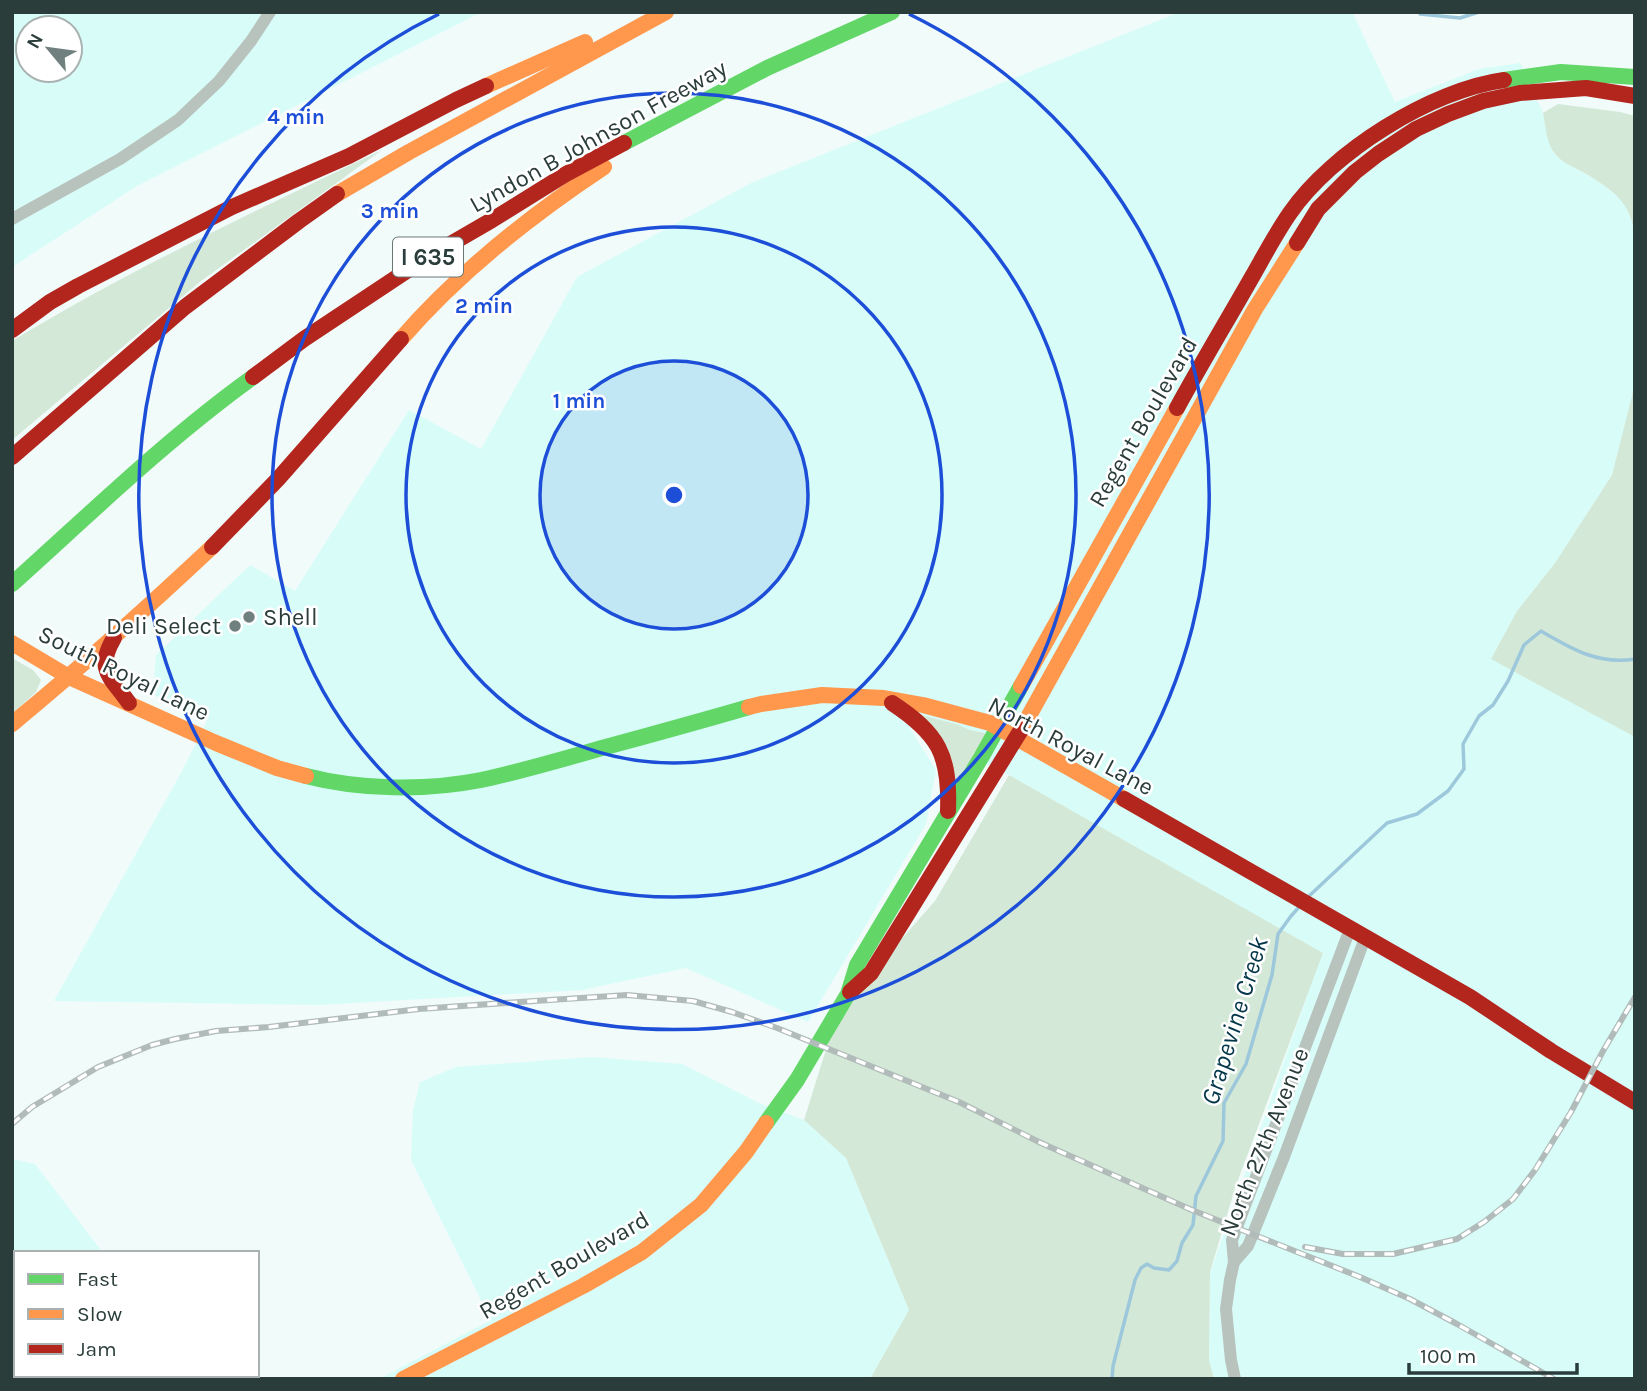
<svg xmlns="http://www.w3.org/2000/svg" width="1647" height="1391" viewBox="0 0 1647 1391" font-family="Karla,sans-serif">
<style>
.built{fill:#d8fdf9;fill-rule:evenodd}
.green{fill:#d3e8d7}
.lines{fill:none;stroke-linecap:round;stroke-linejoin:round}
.stream{stroke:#9dc8db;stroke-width:3.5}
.street{stroke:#b9c3be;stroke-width:12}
.fast{stroke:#63d668;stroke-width:16}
.slow{stroke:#ff974d;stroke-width:16}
.jam{stroke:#b3261e;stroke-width:16}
.rail-casing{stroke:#b1bbb9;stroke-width:6}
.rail{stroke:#fff;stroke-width:3.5;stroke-dasharray:10;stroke-linecap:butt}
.ring{fill:none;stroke:#1d4ed8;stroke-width:3.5}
.poi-dot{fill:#6f807e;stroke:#fff;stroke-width:2.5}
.labels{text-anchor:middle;stroke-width:5;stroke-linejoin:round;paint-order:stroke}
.shield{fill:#fff;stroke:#6a7776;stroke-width:2}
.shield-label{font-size:23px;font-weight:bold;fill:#2a3d3b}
.street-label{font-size:24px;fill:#2a3d3b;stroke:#fff}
.poi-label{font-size:24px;fill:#2a3d3b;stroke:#fff;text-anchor:start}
.water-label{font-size:26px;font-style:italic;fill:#04364a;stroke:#fff}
.centre{fill:#1d4ed8;stroke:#fff;stroke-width:3.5}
.ring-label{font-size:21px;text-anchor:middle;font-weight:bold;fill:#1d4ed8;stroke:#fff;stroke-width:5;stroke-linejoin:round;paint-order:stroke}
</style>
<rect width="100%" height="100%" fill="#f0fbfa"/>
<g class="built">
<path d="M 12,12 L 482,12 L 137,186 L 12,267 ZM 28,28 L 70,28 L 70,70 L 28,70 Z"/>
<polygon points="1180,12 1352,12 1395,102 1479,69 1520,63 1543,113 1549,143 1555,155 1564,162 1603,184 1624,203 1634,226 1635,387 1612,475 1555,563 1517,611 1635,736 1635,1379 1214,1379 1209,1360 1210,1273 1322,953 1009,775 909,727 936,770 926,824 808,1022 686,968 582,990 319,1005 54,1001 182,771 207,721 153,694 156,655 250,565 295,591 409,410 481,449 577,277 751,183"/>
<polygon points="592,1057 682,1064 759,1103 804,1120 846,1158 909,1310 870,1379 379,1379 491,1320 411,1160 413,1110 420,1082 456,1067"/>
<polygon points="12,1159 35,1164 103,1253 16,1253 16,1375 197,1375 200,1379 12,1379"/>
</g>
<g class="green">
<path d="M 1558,104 L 1620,112 L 1635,116 L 1635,239 C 1632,200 1610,188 1579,170 C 1571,166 1562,162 1556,155 C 1546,144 1546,127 1543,113 Z"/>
<path d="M 382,150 L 201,281 L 12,440 L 12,341 C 131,269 257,210 382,150 Z"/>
<polygon points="1635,384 1635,737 1491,659 1517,611 1555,563 1612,475"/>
<polygon points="12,658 33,670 41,680 36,692 12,714"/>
<polygon points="917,714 956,724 970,730 984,733 986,736 956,785"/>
<polygon points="1009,775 1323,953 1235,1188 1210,1272 1209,1360 1214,1379 870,1379 909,1310 846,1158 804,1120 838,1011 935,901"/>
</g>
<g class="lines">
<g class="stream">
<polyline points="1419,12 1420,14 1460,18 1479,12"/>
<path d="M 1308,897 L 1387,823 L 1417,814 L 1448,791 L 1464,769 L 1463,744 L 1479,716 L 1493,705 L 1508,681 L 1524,645 L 1541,631 C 1572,649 1598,665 1635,659"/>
<polyline points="1112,1379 1113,1366 1135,1280 1141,1268 1147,1264 1154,1268 1169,1270 1177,1261 1182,1243 1193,1225 1196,1196 1223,1141 1224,1103 1246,1064 1272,975 1278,934 1291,916 1300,906"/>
</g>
<g class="street">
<polyline points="12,219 120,159 178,120 219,81 251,41 270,12"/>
<polyline points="1234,1262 1248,1246 1284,1157 1365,938"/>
<polyline points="1235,1379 1231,1360 1226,1309 1230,1280 1234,1262 1232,1240 1350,929"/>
</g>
<g class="fast">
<polyline points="1504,80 1561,72 1635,77"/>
<polyline points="624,143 767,68 892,12"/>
<path d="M 12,584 C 91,513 167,439 253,377"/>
<path d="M 306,776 C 360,790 426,791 481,780 C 519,772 557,761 595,750 C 646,736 698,722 749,707"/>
<polyline points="766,1123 797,1080 848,994 857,965 982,756 1021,686"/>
</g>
<g class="slow">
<polyline points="486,86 585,42"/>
<polyline points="337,194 409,152 666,12"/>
<path d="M 401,339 C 459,272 530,216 604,167"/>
<polyline points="12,643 69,677 216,743 277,768 306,776"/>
<polyline points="1021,686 1177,408"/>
<polyline points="749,707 761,704 822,695 884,698 923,705 990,723 1124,799"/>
<path d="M 12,724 C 81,667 147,608 212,547"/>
<polyline points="1021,730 1255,309 1297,243"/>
<polyline points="403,1379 583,1286 642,1252 701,1205 746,1152 766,1123"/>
</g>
<g class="jam">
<polyline points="1297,243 1318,209 1355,172 1378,154 1416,129 1448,114 1483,101 1520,93 1586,88 1635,96"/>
<polyline points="12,330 50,302 78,286 232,207 349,156 456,100 486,86"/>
<polyline points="253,377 304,339 423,260 492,220 566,174 624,143"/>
<path d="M 1177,408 C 1201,364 1227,321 1252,277 C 1264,256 1276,233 1290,213 C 1332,152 1431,90 1504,80"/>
<polyline points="12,457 185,307 299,221 337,194"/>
<polyline points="212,547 278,479 401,339"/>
<path d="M 114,638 C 95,670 111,677 129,703"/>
<path d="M 892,703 C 939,734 950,755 948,811"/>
<polyline points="1124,799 1470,997 1551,1051 1635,1102"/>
<polyline points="850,992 871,973 1021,730"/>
</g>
<g class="rail-casing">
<g id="rail">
<polyline points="12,1124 32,1107 98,1067 152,1045 175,1039 216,1031 269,1027 419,1009 519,1002 627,995 693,1001 732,1012 777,1028 959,1102 1041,1143 1192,1210 1360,1277 1410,1299 1457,1324 1554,1379"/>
<polyline points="1305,1247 1343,1254 1393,1254 1457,1239 1484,1222 1513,1199 1535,1170 1571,1112 1603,1051 1635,997"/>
</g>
</g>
<use href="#rail" class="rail"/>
</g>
<circle cx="674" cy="495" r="134" fill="#1d4ed8" fill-opacity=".12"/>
<g class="ring">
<circle cx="674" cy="495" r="134"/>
<circle cx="674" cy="495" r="268"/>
<circle cx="674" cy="495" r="402"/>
<path d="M909 14A535 535 0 1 1 439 14"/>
</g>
<g class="poi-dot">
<circle cx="249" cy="617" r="7"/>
<circle cx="235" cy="626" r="7"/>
</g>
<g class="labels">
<rect class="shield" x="393" y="237.5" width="70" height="39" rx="5"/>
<g class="shield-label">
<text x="428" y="265">I 635</text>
</g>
<g class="street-label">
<text transform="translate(598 136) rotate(-29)" y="8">Lyndon B Johnson Freeway</text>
<text transform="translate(1143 422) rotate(-60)" y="8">Regent Boulevard</text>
<text transform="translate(124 673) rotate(26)" y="8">South Royal Lane</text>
<text transform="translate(1071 746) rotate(28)" y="8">North Royal Lane</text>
<text transform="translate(1264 1142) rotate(-68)" y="8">North 27th Avenue</text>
<text transform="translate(564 1265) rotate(-30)" y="8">Regent Boulevard</text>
</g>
<g class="poi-label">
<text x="263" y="625">Shell</text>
<text x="221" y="634" text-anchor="end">Deli Select</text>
</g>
<g class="water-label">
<text transform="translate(1234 1021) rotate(-73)" y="9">Grapevine Creek</text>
</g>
</g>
<circle cx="674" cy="495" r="10" class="centre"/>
<g class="ring-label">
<text x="296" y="124">4 min</text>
<text x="390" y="218">3 min</text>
<text x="484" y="313">2 min</text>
<text x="579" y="408">1 min</text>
</g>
<rect width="1647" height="1391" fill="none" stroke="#2a3d3b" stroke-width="28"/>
<rect x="14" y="1251" width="245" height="126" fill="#ffffff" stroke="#aab1b1" stroke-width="2"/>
<rect x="28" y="1274" width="35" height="10" fill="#63d668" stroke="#aab1b1" stroke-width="2"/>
<text x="77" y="1286" font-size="21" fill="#2a3d3b">Fast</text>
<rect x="28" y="1309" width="35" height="10" fill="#ff974d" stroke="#aab1b1" stroke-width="2"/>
<text x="77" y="1321" font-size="21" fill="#2a3d3b">Slow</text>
<rect x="28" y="1344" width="35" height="10" fill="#b3261e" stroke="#aab1b1" stroke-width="2"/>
<text x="77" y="1356" font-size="21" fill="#2a3d3b">Jam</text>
<g transform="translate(49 49) rotate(299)"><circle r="33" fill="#ffffff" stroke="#aab1b1" stroke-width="2"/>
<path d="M0-5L12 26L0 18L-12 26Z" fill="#6f807e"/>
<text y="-10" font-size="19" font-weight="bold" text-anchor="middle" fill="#2a3d3b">N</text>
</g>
<path d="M1409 1363v10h168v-10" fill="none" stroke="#2a3d3b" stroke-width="3.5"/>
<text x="1420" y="1363" font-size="21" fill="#2a3d3b" stroke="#ffffff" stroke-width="5" paint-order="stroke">100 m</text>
</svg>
